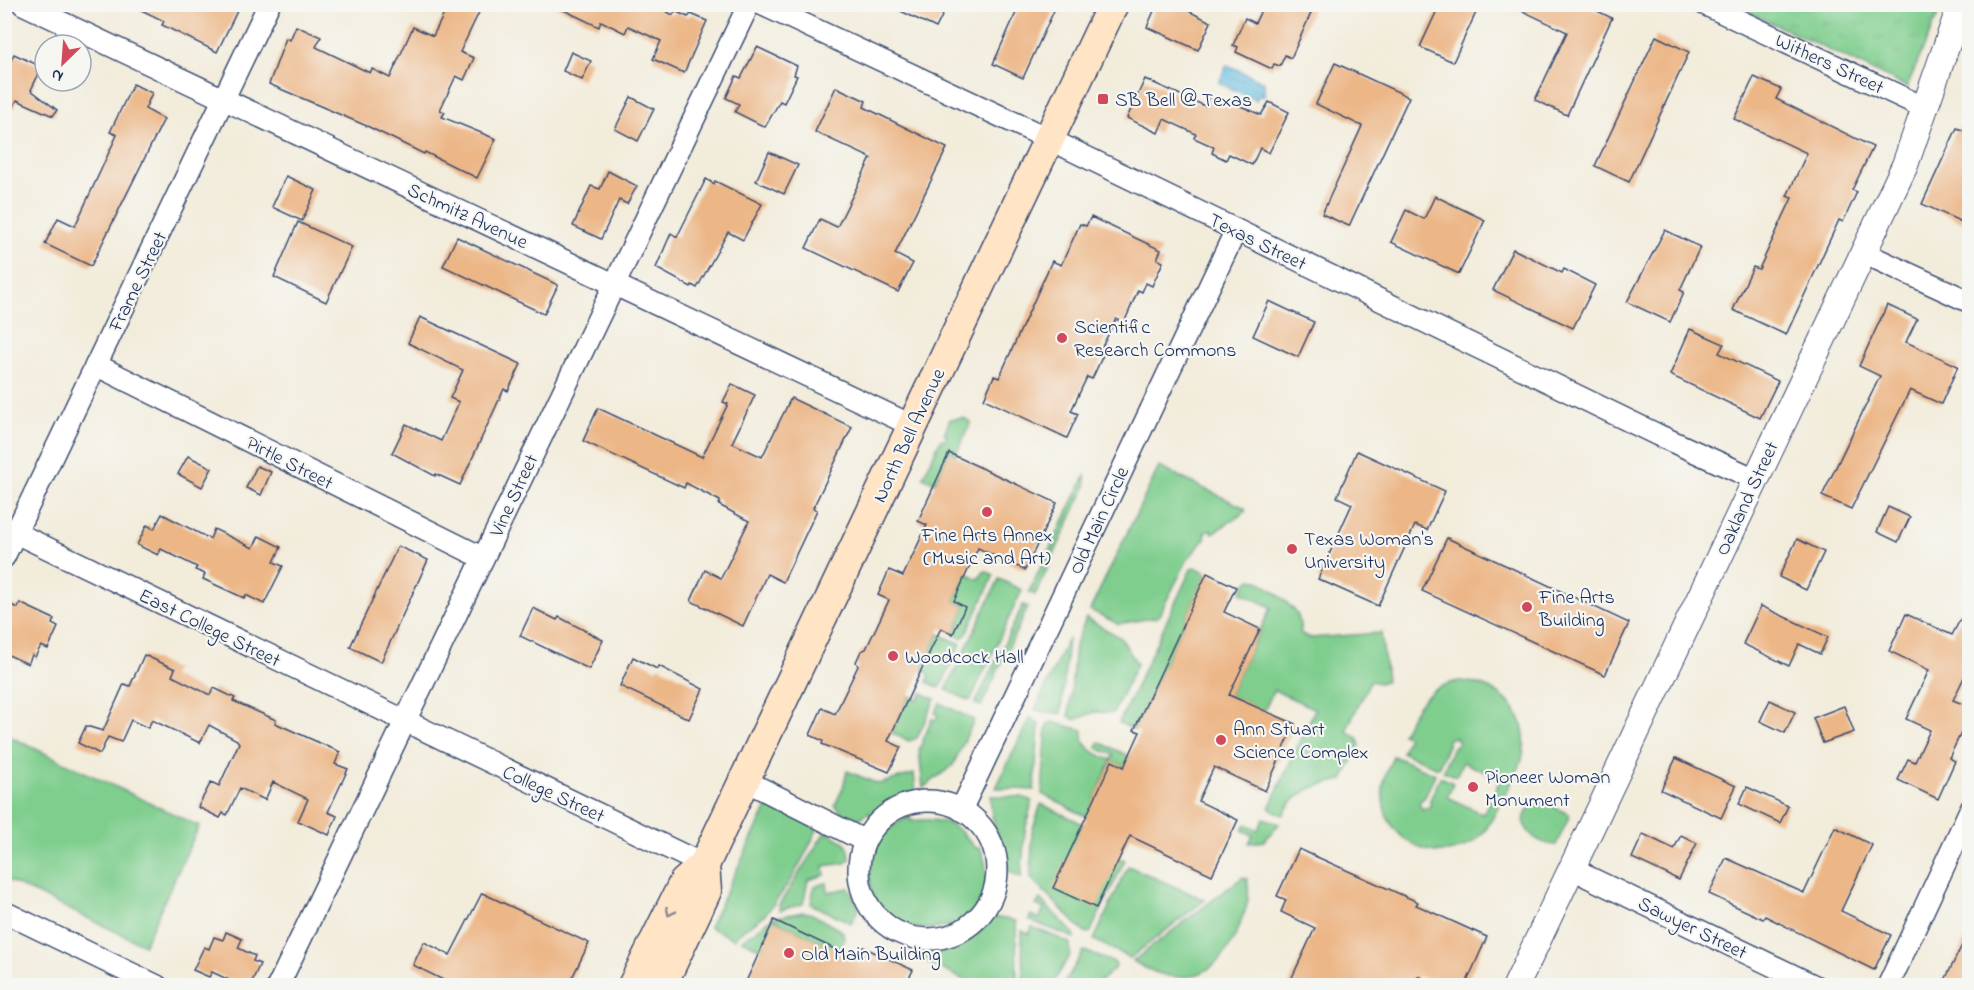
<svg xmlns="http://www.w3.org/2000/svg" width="1974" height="990" viewBox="0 0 1974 990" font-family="'Indie Flower',sans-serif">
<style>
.green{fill:#7fce8e;stroke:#4d7e76;stroke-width:1.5}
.park{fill:url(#park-tufts);stroke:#4d7e76;stroke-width:1.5}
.water{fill:url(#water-ripples);stroke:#3e749e;stroke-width:1.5}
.building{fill:#ecb686}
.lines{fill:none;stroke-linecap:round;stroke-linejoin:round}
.minor-casing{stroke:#3b4b71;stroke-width:24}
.tertiary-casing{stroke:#3b4b71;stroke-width:28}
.secondary-casing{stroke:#3b4b71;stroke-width:33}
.minor{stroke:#fff;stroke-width:21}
.tertiary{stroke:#fff;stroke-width:26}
.secondary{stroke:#ffe4c6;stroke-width:30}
.oneway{stroke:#8d8a92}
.poi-dot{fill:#d1495b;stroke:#f6f6f2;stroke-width:2}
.labels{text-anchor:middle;stroke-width:4.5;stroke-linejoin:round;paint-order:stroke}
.street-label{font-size:20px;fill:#1b2f5e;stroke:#f6f6f2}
.poi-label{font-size:20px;fill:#1b2f5e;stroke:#f6f6f2;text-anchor:start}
</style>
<defs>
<pattern id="park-tufts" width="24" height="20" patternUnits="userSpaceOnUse" patternTransform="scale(1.5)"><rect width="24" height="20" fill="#7fce8e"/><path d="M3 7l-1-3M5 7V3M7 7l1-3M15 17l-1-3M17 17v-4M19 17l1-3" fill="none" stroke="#6db17d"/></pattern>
<pattern id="water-ripples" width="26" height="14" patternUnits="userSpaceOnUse" patternTransform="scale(1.5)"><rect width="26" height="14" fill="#61badf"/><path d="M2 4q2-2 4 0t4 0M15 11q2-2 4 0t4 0" fill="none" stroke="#4f98b8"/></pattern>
</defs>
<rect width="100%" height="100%" fill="#f6f6f2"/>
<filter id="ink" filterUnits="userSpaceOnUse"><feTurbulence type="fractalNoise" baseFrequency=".0167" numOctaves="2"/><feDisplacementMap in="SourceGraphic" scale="12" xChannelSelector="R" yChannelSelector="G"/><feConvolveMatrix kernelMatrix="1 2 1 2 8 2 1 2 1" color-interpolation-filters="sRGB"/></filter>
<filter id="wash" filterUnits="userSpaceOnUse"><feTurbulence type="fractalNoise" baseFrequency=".008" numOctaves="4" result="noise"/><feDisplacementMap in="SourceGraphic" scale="24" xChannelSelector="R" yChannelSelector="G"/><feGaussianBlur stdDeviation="1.35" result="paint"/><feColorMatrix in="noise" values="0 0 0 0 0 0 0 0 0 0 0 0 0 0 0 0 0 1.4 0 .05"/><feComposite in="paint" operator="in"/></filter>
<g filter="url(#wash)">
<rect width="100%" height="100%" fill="#f2ecdb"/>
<g class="green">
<polygon points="963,418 971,422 955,456 949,454 935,483 923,477 941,439 945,440 947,435 944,434 950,419"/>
<polygon points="1159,467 1245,508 1245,512 1213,533 1210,529 1204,533 1206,537 1188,559 1158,617 1118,624 1090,610"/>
<polygon points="1085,476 1086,486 1035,595 1029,592"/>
<polygon points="1195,567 1207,573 1134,730 1119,723 1191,569"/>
<polygon points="985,571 994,575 966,635 961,638 953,634 965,607 954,601 966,573 978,579"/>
<polygon points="999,579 1022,590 970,701 946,690"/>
<path d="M 1251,579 C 1262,579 1291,605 1297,614 C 1300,619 1300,628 1301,634 L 1311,638 L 1381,633 L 1387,680 L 1380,683 L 1370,681 L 1346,731 L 1357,737 L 1360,745 L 1343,780 C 1317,785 1296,790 1283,815 L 1269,808 L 1315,709 L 1274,690 L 1264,711 L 1229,695 L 1271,607 L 1241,593 L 1246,583 Z"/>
<polygon points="1023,605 1028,607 981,706 975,704"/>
<polygon points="1086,618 1121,638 1137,664 1113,713 1094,712 1075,720 1069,716 1075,645"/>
<polygon points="938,634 961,644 940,688 927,682 930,674 922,670"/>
<polygon points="1068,638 1061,714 1035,710"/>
<path d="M 1460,681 C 1500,684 1531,713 1523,755 C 1520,770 1510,785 1503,798 L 1494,794 L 1500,779 L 1463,762 L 1456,776 L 1443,771 L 1453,747 L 1459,743 L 1456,737 L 1448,739 L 1448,745 L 1438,768 L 1402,752 L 1408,737 L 1402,734 C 1415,707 1427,686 1460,681 Z"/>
<polygon points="922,693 935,699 917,738 909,741 892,733 909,696 918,700"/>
<polygon points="940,703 974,720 953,765 923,788 919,750 932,719 936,720 938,715 935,713"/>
<polygon points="1030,717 1039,725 1034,790 996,788"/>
<path d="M 1052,722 L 1083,730 C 1081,750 1097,754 1111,760 L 1114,755 L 1097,748 L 1099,742 L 1129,756 L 1128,759 L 1137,773 L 1111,761 L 1087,817 L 1042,794 L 1047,725 Z"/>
<polygon points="4,734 199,826 144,945 5,879"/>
<path d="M 1393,756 L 1435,774 L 1425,797 L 1419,802 L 1422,809 L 1430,807 L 1430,800 L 1440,777 L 1453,783 L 1447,797 L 1483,814 L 1490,800 L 1500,804 C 1493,816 1488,830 1477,839 C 1443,869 1387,844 1383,800 C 1381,784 1387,770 1393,756 Z"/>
<polygon points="847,771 878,784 914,774 916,792 891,802 872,816 869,812 859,819 842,813 835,805 843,788"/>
<path d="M 991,796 L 1022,797 L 1032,801 L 1025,831 L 1021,877 L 1008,871 C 1003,845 989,824 991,796 Z"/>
<path d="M 1545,802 L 1570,815 L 1556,845 C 1541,844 1530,837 1524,824 C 1524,811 1532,803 1545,802 Z"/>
<path d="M 769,803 L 816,826 L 817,830 C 804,858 787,890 766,913 C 757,924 743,926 734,939 L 709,927 Z"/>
<polygon points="1041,804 1083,824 1119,858 1125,860 1090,933 1084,932 1031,878 1032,832"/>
<path d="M 910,817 L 911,821 C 942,817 956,822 975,848 L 980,847 C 1021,945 856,961 871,863 C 874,840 889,825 910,817 Z"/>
<polygon points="1264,818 1279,824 1264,841 1249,843 1253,835 1242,830 1246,824 1258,830"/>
<path d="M 825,832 C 840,839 850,841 850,859 L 845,863 L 824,866 L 825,875 L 808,880 L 803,904 L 780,910 L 779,905 Z"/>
<polygon points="1128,866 1205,900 1130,958 1094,940"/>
<path d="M 1243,877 L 1247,879 C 1251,898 1246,909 1239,927 C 1218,980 1180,990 1133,961 Z"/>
<polygon points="827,883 828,892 849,888 859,908 851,923 811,904 814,886"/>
<polygon points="1040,899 1075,935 1074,938 1029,920 1031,915 1039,919 1044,909 1036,905"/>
<polygon points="803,912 812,914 843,932 844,940 832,964 823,943 775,920 761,949 742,940 773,918"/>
<path d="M 993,917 L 1016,921 L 1017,985 L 974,985 L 917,957 L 919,953 C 953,955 973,942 993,917 Z"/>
<polygon points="1032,927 1070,943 1070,955 1052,985 1023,985 1022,931 1029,934"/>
<polygon points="1084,951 1115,963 1116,967 1096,985 1063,985"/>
</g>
<polygon class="park" points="1734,5 1942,5 1907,87"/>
<polygon class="water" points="1227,65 1264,82 1264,95 1258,96 1256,100 1219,83"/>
<g id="blocks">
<g class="building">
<polygon points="129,4 229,4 238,9 217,52 162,25 164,21"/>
<polygon points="449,4 483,4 460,52 474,58 464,80 456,76 440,110 445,112 442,117 496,139 477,178 425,152 424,154 369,127 269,84 286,38 290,40 296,26 321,37 316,47 370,73 372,69 390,78 413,27 433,36"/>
<polygon points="551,4 652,4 673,15 675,11 688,17 691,14 707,21 684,73 653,59 661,41 628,26 625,33 601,21 599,27"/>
<polygon points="886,4 948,4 936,28"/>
<polygon points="1020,4 1057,4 1023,78 993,64"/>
<polygon points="1157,4 1174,4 1211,22 1198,50 1147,27"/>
<polygon points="1264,4 1315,4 1291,58 1285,55 1280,66 1274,64 1272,69 1236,52 1238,47 1233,45 1245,18 1255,23"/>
<polygon points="1440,4 1480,4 1453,62 1420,47"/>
<polygon points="1508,4 1583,4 1612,18 1567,115 1535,100 1567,32"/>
<polygon points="1656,36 1689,52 1629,182 1595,166"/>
<polygon points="757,47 797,66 794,75 797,76 784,103 780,101 765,127 735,112 739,104 726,98 736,76 741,78"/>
<polygon points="571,52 591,61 582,80 563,71"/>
<polygon points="14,54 42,67 31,90 57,110 53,116 17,100 4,127 4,74"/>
<polygon points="1335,63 1409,97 1349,226 1322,214 1362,126 1316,104"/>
<polygon points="1754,77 1781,89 1776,99 1873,147 1852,190 1857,192 1843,222 1839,220 1786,335 1733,310 1753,267 1759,269 1792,198 1787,196 1807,153 1734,119"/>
<polygon points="1145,79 1205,106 1209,96 1225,104 1227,100 1261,115 1269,102 1289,112 1269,153 1260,148 1252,165 1229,154 1226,160 1212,153 1214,147 1194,138 1196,134 1164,119 1158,133 1127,118"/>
<polygon points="133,84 152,93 145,109 164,119 91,266 45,244 58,218 75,226 117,135 110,132"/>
<polygon points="836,87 866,101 864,107 947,148 895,254 913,263 898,292 806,248 820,219 837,227 871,158 815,132"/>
<polygon points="631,97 654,109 638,141 615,129"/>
<polygon points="1957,128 1970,133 1970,212 1964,223 1922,204"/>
<polygon points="769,152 798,165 784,194 756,181"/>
<polygon points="608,171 637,186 627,204 619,200 601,239 573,226 591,186 600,189"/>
<polygon points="286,176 316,190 302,221 272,207"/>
<polygon points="706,179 714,184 715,181 762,204 743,240 728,232 697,288 692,285 691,287 656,268 671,233 677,237"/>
<polygon points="1435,196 1485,220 1459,274 1391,242 1406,210 1424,219"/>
<polygon points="1091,217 1161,250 1157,259 1163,262 1152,286 1146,283 1142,292 1138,290 1124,323 1116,319 1099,353 1103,355 1092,379 1087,377 1071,411 1078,414 1067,438 984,399 994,376 999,378 1052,261 1061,265 1080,224 1086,226"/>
<polygon points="298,222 352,247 326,302 274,277"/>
<polygon points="1665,230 1700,247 1680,290 1684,292 1670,322 1627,302"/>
<polygon points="457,237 558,285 544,314 443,266"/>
<polygon points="1513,249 1562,273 1564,269 1595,285 1573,328 1493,290"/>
<polygon points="1269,301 1314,322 1298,357 1253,336"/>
<polygon points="1887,305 1917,319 1906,342 1958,366 1941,404 1910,390 1851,509 1822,496 1880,376 1859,366"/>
<polygon points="420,317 521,364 508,391 504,389 460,485 436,474 435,476 392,453 406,424 441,441 459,402 450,398 463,370 408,343"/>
<polygon points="1690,329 1724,344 1719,353 1778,381 1760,418 1670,375"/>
<polygon points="732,384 755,395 732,443 762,457 791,398 852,427 813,508 817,510 783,582 767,574 743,626 691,601 705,570 721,578 749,521 719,505 720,501 686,483 684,488 583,441 598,408 702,457 728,404 723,402"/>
<polygon points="1357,451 1445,491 1427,530 1415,525 1378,606 1318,579 1352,504 1337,497"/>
<polygon points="949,453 1057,503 1025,570 978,548 954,601 965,607 953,634 941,628 888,741 901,747 889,772 822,744 823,741 810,735 822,708 835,714 858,666 856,662 861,651 866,649 889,600 878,595 889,570 903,576 927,525 918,521"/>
<polygon points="188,456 212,468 202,487 178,474"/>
<polygon points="257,466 271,472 261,495 246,488"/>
<polygon points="1888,507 1910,517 1898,542 1877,532"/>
<polygon points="162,514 210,539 214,529 253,548 259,536 281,547 274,562 283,566 264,604 246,595 244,598 203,579 205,574 195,570 197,567 161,549 158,555 137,545 147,525 154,529"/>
<polygon points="1447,538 1629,623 1605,675 1422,591"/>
<polygon points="1797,539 1824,552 1806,590 1779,577"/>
<polygon points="398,546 428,560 381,662 350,647"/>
<polygon points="1207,573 1236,587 1224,612 1260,629 1229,695 1295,724 1265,791 1214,767 1198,801 1238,820 1212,875 1130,836 1096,908 1053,888 1112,761 1124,767 1140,732 1134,730"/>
<polygon points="1970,601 1970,665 1953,700 1970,707 1970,714 1949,758 1955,761 1938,799 1898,780 1908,759 1915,762 1930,730 1906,719 1929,670 1889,651 1906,614 1952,635"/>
<polygon points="20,603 54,619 52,624 58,627 48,649 41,646 35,657 32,655 28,664 4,653 4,613 9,604 18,608"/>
<polygon points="1761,606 1828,637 1820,654 1799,644 1789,666 1743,644"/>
<polygon points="533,608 557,620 559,617 603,640 589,669 520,636"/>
<polygon points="144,655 175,669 172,676 210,695 214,688 235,698 233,701 276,720 275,723 340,752 335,764 348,769 328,812 337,816 329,835 298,821 308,799 273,782 265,800 240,788 227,815 223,813 220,818 198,807 211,782 219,786 239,743 237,740 209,725 200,743 152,720 148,728 131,720 121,742 108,737 100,754 78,743 86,726 103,731 124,684 130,686"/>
<polygon points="633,657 657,669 659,666 703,689 689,719 620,686"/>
<polygon points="1770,700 1795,712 1785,733 1760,721"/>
<polygon points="1844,706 1854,732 1823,743 1813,718"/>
<polygon points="1676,758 1736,786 1721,818 1661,790"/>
<polygon points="1747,787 1788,806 1780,823 1739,804"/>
<polygon points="1835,827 1872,845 1841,911 1891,935 1874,970 1765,916 1763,919 1709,894 1726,858 1804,893"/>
<polygon points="1643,834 1674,849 1681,835 1697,843 1679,880 1632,858"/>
<polygon points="1299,849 1418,902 1416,905 1487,937 1465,986 1438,986 1418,976 1413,986 1288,986 1315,928 1281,912 1286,900 1277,896"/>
<polygon points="482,893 589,943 568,986 455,986 413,965 424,942 450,955"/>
<polygon points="774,920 845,954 847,951 858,956 863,947 913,970 905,986 744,986"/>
<polygon points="1970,929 1970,986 1942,986"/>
<polygon points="226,932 242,939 238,948 255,956 253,961 260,964 250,986 242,986 212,972 209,977 193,970 204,947 209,949 214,937 223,940"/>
</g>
</g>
</g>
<g filter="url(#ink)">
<use href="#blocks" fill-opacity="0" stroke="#3b4b71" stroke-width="1.5"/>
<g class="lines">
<g class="minor-casing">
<g id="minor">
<polyline points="23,4 913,426"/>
<polyline points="761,4 1049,139 1658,435 1755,479"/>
<polyline points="1704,4 1923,107"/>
<polyline points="1864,253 1970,302"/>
<polyline points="96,365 483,558"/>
<polyline points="16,533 704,865"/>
<polyline points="4,557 269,4"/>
<polyline points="744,780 865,841"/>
<circle cx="928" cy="870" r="69"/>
<polyline points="961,810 1236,230"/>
<polyline points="1573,866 1588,877 1815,986"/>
<polyline points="4,912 157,986"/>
<polyline points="278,986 749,4"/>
<polyline points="1888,986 1970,810"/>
</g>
</g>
<g class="tertiary-casing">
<polyline id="tertiary" points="1516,986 1905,165 1961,4"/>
</g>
<g class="secondary-casing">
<g id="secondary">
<polyline points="633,986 684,883 704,865 1113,4"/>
<polyline points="661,986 706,891 704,865"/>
</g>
</g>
<use href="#minor" class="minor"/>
<use href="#tertiary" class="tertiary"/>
<use href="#secondary" class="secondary"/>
</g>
<defs><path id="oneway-chevron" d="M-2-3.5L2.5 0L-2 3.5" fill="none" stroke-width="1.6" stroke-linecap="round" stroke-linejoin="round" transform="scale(1.5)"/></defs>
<use class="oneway" href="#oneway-chevron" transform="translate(670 912) rotate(116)"/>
</g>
<g class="poi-dot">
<rect x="1097" y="93" width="12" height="12" rx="3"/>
<circle cx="1062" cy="338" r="6"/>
<circle cx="987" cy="512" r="6"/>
<circle cx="1292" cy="549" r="6"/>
<circle cx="1527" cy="607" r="6"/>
<circle cx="893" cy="656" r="6"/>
<circle cx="1221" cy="740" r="6"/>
<circle cx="1473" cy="787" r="6"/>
<circle cx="789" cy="953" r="6"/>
</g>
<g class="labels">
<g class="street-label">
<text transform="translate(1830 63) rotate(25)" y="7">Withers Street</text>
<text transform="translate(468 215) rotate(25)" y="7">Schmitz Avenue</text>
<text transform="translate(1258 241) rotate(26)" y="7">Texas Street</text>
<text transform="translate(137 281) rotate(-64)" y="7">Frame Street</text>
<text transform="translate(908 435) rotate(-65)" y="7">North Bell Avenue</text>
<text transform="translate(290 462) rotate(27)" y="7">Pirtle Street</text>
<text transform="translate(513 495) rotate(-65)" y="7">Vine Street</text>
<text transform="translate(1746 498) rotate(-65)" y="7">Oakland Street</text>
<text transform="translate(1098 520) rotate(-65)" y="7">Old Main Circle</text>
<text transform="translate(210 627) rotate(26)" y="7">East College Street</text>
<text transform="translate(554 793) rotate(25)" y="7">College Street</text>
<text transform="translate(1693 927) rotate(26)" y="7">Sawyer Street</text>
</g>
<g class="poi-label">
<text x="1115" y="106">SB Bell @ Texas</text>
<text x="1074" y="333">Scientific<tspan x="1074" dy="23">Research Commons</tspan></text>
<text x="987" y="541" text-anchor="middle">Fine Arts Annex<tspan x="987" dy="23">(Music and Art)</tspan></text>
<text x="1304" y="545">Texas Woman's<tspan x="1304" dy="23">University</tspan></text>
<text x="1539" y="603">Fine Arts<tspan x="1539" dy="23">Building</tspan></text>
<text x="905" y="663">Woodcock Hall</text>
<text x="1233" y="735">Ann Stuart<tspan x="1233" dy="23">Science Complex</tspan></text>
<text x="1485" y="783">Pioneer Woman<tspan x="1485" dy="23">Monument</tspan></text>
<text x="801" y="960">Old Main Building</text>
</g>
</g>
<rect width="1974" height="990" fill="none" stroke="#f6f6f2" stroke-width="24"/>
<g transform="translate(63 63) rotate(205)"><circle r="28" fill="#f6f6f2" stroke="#9ea6b7" stroke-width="1.5"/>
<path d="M0-4.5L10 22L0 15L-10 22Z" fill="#d1495b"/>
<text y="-9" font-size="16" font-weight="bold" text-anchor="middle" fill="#1b2f5e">N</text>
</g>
</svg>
